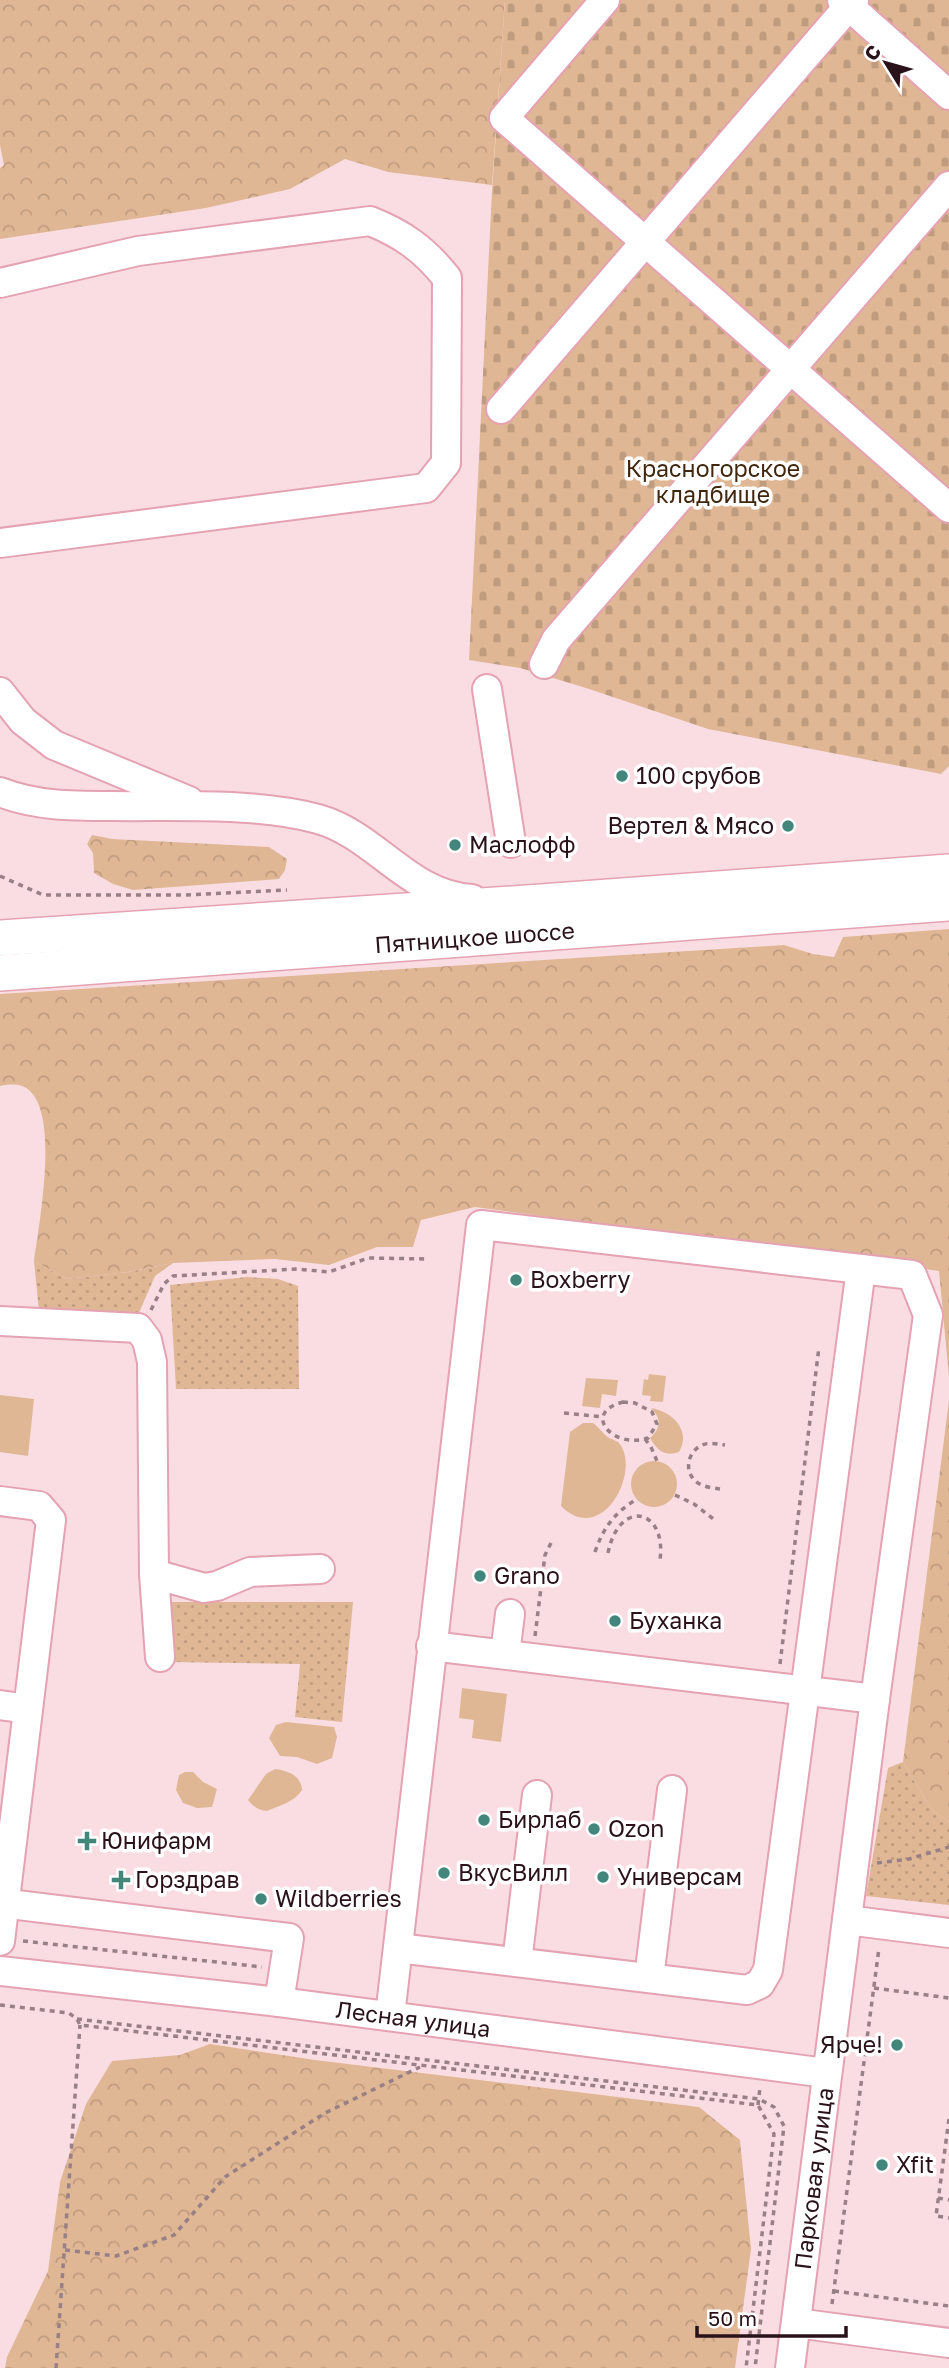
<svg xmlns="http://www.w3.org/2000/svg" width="949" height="2368" viewBox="0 0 949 2368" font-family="'Golos Text',sans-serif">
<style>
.grass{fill:url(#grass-dots)}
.forest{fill:url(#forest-crowns)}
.cemetery{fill:url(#cemetery-stones)}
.park{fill:#e0b794}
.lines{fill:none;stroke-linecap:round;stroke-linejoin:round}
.minor-casing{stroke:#e4a2b3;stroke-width:32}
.major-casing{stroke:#e4a2b3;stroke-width:38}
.path{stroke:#997f86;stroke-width:3.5;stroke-dasharray:5 5;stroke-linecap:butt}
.minor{stroke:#fff;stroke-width:28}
.major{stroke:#fff;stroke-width:35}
.poi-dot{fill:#43877c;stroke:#fff;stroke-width:2.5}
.labels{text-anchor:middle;stroke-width:7;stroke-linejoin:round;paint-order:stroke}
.park-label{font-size:23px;fill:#40260d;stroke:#fff}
.poi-label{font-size:23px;fill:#2a121a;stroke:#fff;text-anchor:start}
.street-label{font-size:23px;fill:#2a121a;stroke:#fff}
</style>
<defs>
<pattern id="grass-dots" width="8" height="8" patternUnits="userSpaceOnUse" patternTransform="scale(1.75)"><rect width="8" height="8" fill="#e0b794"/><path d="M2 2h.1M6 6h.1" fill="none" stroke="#c09c7f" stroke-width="1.8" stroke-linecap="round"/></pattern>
<pattern id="forest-crowns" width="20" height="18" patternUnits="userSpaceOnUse" patternTransform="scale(1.75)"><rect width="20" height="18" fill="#e0b794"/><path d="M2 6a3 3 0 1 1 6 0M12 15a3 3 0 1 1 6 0" fill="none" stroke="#c09c7f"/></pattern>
<pattern id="cemetery-stones" width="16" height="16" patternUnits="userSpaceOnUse" patternTransform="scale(1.75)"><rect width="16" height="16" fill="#e0b794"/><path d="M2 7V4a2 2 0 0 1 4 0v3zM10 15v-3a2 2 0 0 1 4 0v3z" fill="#c09c7f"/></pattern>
</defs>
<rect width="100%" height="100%" fill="#f9dde3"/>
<g class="grass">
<polygon points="34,1261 67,1279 128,1272 173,1263 155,1276 138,1315 39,1311"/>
<polygon points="247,1277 278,1279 298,1286 299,1389 176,1389 170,1285"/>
<polygon points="166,1602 353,1602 342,1722 295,1717 300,1664 167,1662"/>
<polygon points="903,1762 931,1809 949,1822 949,1905 866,1896 888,1768"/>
</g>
<g class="forest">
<polygon points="0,0 505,0 492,185 388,172 345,159 290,189 206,208 0,239 0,168 4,165 0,145"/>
<polygon points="92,835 112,839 269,847 287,859 285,870 279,879 133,890 113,884 94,873 93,853 87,844"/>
<path d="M 949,929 L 949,1377 L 939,1271 L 475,1207 L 421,1220 L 413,1247 L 377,1247 L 329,1265 L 275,1259 L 173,1263 L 128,1272 L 67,1279 L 34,1261 C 39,1223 59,1119 30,1091 C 22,1083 10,1084 0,1086 L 0,994 L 784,945 L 813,954 L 834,957 L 843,937 Z"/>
<polygon points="949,1400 949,1822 931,1809 903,1762"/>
<polygon points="210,2044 315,2060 699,2107 740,2140 751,2249 735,2368 5,2368 7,2357 48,2271 60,2182 86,2104 112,2061 180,2055"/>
</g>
<polygon class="cemetery" points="505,0 949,0 949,766 941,774 708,729 586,688 520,668 469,660 492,191"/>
<g class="park">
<polygon points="649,1374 666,1376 663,1402 650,1401 651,1396 642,1395 644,1379 648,1380"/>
<polygon points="586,1378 618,1380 616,1396 602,1394 600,1408 582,1406"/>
<polygon points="0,1395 34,1399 28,1456 0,1452"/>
<path d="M 651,1408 C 672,1411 692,1431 679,1452 C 664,1457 657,1450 650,1438 C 661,1428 662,1419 651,1408 Z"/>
<path d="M 583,1423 L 593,1423 C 599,1427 603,1434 609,1438 C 610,1438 618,1442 618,1442 C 643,1468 603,1548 561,1506 L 570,1432 Z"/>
<circle cx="654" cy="1484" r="23"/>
<polygon points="462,1688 507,1694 501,1742 472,1738 474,1720 459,1718"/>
<polygon points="286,1722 334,1727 337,1737 332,1758 317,1764 297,1757 280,1756 269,1738 276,1725"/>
<path d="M 275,1769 C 288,1771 301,1775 302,1790 C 293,1803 280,1805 267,1811 C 259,1810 253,1807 248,1800 L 266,1774 Z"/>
<polygon points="185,1772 193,1772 203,1782 217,1789 212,1807 197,1808 183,1803 176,1790 179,1775"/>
</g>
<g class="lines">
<g class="minor-casing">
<g id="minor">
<polyline points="605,0 504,118 949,508"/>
<polyline points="842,0 949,95"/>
<path d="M 0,283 L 138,251 L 370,221 C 403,234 425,250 447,278 L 446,463 L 426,488 L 0,543"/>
<polyline points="501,409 854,0"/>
<polyline points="544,664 556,640 949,186"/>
<polyline points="487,689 511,843"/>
<polyline points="0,692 23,721 54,745 189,801"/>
<path d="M 0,792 C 36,806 72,806 110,806 C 176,807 255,802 318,819 C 376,835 409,896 472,899"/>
<polyline points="0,1321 138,1328 147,1340 152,1362 154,1574 160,1657"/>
<polyline points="0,1501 39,1506 51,1520 0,1941"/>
<polyline points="154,1574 204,1588 217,1586 250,1572 320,1569"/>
<polyline points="431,1646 875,1699"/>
<polyline points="505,1654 510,1614"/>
<polyline points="0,1705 28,1709"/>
<polyline points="0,1903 289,1938 279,2002"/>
<polyline points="847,1920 949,1933"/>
<polyline points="517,1962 537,1795"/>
<path id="s1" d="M 0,1971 L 279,2002 L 826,2073"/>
<polyline points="649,1978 672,1790"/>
<polyline points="390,2016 481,1225 861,1269 768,1970 760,1984 747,1990 398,1948"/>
<polyline points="796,2323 949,2343"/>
<path id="s2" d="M 790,2368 L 875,1699 L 928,1315 L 912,1275 L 861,1269"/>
</g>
</g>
<g class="major-casing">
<g id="major">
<polyline points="0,938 541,902 949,872"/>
<path id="s3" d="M 0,973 L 949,903"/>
</g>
</g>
<g class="path">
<polyline points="0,876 43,895 185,895 287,890"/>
<polyline points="151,1310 164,1284 173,1276 297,1269 329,1272 368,1258 427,1259"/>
<path d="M 623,1402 L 635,1403 L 652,1412 L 657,1424 L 648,1438 C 614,1450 580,1413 623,1402 Z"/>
<polyline points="564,1413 603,1417"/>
<polyline points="645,1439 651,1447 657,1461"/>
<path d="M 720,1489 C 713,1488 704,1487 698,1483 C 683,1473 687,1452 702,1445 C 709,1442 718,1444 725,1445"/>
<polyline points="675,1495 694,1504 716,1521"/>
<path d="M 595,1552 C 603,1528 615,1512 637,1499"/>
<path d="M 608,1553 C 619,1498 667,1508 660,1560"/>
<polyline points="535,1636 545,1555 551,1543"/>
<polyline points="780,1664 819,1347"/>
<polyline points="877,1863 909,1859 949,1847"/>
<polyline points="23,1941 262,1967"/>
<polyline points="874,1988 949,1998"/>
<polyline points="0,2005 69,2013 77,2019 80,2025 758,2105 774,2134 746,2368"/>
<polyline points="77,2019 759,2099 774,2107 784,2126 755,2368"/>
<polyline points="758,2105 760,2087"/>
<polyline points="949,2119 936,2216 949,2218"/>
<polyline points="938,2198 949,2200"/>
<polyline points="65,2250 116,2256 174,2235 225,2177 325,2113 420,2067"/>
<polyline points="834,2291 949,2306"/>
<polyline points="832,2304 879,1948"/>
<polyline points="56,2368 80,2025"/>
</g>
<use href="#minor" class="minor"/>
<use href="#major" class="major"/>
</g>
<g class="poi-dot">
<circle cx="622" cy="776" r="7"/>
<circle cx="788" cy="826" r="7"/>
<circle cx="455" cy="845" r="7"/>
<circle cx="516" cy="1280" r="7"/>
<circle cx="480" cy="1576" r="7"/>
<circle cx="615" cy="1621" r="7"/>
<circle cx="484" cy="1820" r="7"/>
<circle cx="594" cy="1829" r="7"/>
<path d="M83.5 1830.5h7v7h7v7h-7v7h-7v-7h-7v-7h7z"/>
<circle cx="444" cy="1873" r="7"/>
<circle cx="603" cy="1877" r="7"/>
<path d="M117.5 1869.5h7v7h7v7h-7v7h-7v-7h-7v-7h7z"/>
<circle cx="261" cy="1899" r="7"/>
<circle cx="897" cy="2045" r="7"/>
<circle cx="882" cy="2165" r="7"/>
</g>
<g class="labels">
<g class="park-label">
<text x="713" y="477">Красногорское<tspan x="713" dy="26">кладбище</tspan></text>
</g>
<g class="poi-label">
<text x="636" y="784">100 срубов</text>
<text x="774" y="834" text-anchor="end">Вертел &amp; Мясо</text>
<text x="469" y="853">Маслофф</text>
<text x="530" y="1288">Boxberry</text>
<text x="494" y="1584">Grano</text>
<text x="629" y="1629">Буханка</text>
<text x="498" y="1828">Бирлаб</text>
<text x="608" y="1837">Ozon</text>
<text x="101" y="1849">Юнифарм</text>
<text x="458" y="1881">ВкусВилл</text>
<text x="617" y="1885">Универсам</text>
<text x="135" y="1888">Горздрав</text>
<text x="275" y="1907">Wildberries</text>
<text x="883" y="2053" text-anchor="end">Ярче!</text>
<text x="896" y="2173">Xfit</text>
</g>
<g class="street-label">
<text dy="8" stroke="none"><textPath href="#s3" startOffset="476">Пятницкое шоссе</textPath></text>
<text dy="8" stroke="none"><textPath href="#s1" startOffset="416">Лесная улица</textPath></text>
<text dy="8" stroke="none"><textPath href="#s2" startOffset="191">Парковая улица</textPath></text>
</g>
</g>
<g transform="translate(886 63) rotate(307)" stroke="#ffffff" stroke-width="5" paint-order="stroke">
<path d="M0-5L12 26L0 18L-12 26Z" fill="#2a121a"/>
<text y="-10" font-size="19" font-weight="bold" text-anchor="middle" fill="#2a121a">С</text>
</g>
<path d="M697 2326v10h149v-10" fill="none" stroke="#2a121a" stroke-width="3.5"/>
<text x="708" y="2326" font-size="21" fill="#2a121a" stroke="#ffffff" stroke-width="5" paint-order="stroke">50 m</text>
</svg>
